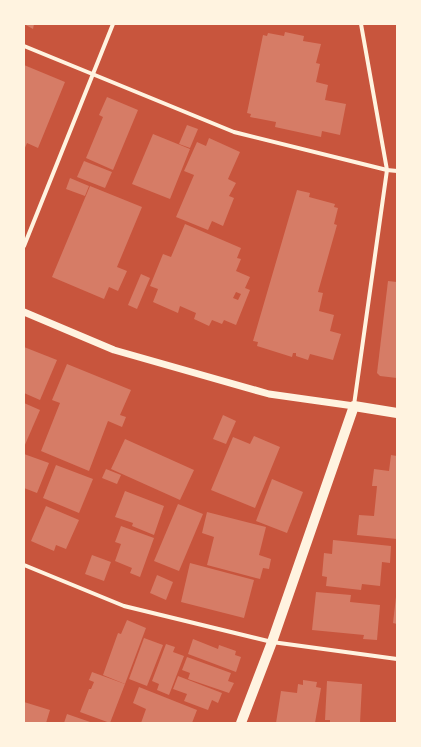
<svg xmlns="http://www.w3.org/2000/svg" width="421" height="747" viewBox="0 0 421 747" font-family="Mulish,sans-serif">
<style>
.building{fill:#d67c66;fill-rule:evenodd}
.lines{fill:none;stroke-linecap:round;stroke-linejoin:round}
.minor{stroke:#fff3e0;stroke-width:4}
.tertiary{stroke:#fff3e0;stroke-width:7}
.primary{stroke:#fff3e0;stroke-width:10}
</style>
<rect width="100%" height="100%" fill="#c8553d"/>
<g class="building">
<polygon points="24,24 34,24 33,29"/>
<polygon points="285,32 304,36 303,41 321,44 316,63 320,64 316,82 328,85 325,100 346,104 340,135 322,131 321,137 275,127 276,122 250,117 251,114 247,113 263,35 267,36 268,33 284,36"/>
<polygon points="24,65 65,82 38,148 27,143 24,150"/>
<polygon points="107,97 138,110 113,170 86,158 103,117 99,115"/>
<polygon points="187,125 198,129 190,148 179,144"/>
<polygon points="153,134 190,149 170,199 132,184"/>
<polygon points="209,138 240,152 228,179 236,183 229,196 234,198 223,226 212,221 208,230 176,217 194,175 184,171 197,142 206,146"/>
<polygon points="84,161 112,172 105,188 77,177"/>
<polygon points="70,178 89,186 85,196 66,189"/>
<polygon points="90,186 142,207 117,267 127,271 118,291 109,287 104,299 52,277"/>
<polygon points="297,190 310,193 309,197 335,204 334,207 338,208 334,224 337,225 318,292 323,293 319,311 334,315 330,331 341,334 333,360 310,354 308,360 296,356 296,353 293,353 292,357 257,346 258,342 253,341"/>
<path d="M 185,224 L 241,248 L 237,258 L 241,259 L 236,271 L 250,277 L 245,288 L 250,290 L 236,325 L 224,320 L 222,324 L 212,320 L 209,326 L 194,319 L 196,313 L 180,306 L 178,313 L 153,302 L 158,289 L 150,286 L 163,254 L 171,257 ZM 236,292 L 241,294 L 238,300 L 233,298 Z"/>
<polygon points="141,274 150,278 137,309 128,305"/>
<polygon points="388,281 397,282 397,378 380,376 377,373"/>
<polygon points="24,347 57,360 40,400 24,393"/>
<polygon points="67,364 131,390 120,415 126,417 122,427 108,421 89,471 41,451 60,403 52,400"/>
<polygon points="24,403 40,410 24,447"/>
<polygon points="223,415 236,421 226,444 213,439"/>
<polygon points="254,436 280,447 255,508 211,490 233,437 250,444"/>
<polygon points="125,439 194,470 180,500 111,469"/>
<polygon points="24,454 49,463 37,493 24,488"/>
<polygon points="391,455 397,456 397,539 357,535 359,515 374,516 377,486 372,486 374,469 389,471"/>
<polygon points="56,465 93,479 79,513 43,498"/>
<polygon points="106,469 121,475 117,484 102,478"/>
<polygon points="272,479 303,492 287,533 256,521"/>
<polygon points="125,491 164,506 154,535 132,526 133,523 115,517"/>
<polygon points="178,504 203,514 179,571 154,561"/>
<polygon points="46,506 79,520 66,549 56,545 54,551 31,541"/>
<polygon points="207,512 266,527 259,555 271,559 269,569 263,568 260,579 207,565 214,537 202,533"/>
<polygon points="121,526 154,538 140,577 130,573 132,568 115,561 121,544 115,542"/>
<polygon points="333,540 391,546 390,563 382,562 380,586 362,584 361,590 326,586 327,577 322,576 324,553 332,554"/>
<polygon points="92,555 111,562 104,581 85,574"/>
<polygon points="190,563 254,580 244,618 181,602"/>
<polygon points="157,575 173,582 166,600 150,593"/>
<polygon points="316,592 351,595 350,602 380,605 377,640 363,639 364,635 312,630"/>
<polygon points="396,597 397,597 397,624 393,623"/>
<polygon points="127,620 146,628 125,684 103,675 118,633 121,634"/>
<polygon points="144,638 163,645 147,686 129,679"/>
<polygon points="193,639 218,649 219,645 236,651 235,655 241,657 236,672 188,654"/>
<polygon points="166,644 175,647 173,652 184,656 169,695 157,690 159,684 152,681"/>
<polygon points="187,657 231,673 228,681 234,683 229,693 188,679 190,673 182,670"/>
<polygon points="92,672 125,684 110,723 80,712 89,689 91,689 94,682 89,680"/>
<polygon points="178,676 222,693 218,703 212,700 208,710 184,701 187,694 173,689"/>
<polygon points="303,680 317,682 316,687 321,688 315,723 276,723 281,691 297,693 298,684 303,685"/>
<polygon points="327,681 362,684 360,723 330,723 330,720 325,720"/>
<polygon points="139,687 197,710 192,723 141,723 146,709 133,703"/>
<polygon points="24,702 50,710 46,723 24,723"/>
<polygon points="67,714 93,723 64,723"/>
</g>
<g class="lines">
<g class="minor">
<polyline points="24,46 234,132 387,170 397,171"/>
<polyline points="24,246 113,24"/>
<polyline points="354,405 387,170 361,24"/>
<polyline points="24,565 124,606 272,642 397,659"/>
</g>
<polyline class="tertiary" points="24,312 114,350 269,394 354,406"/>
<polyline class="primary" points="241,723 272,642 354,406 397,413"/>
</g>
<rect width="421" height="747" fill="none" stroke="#fff3e0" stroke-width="50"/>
</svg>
